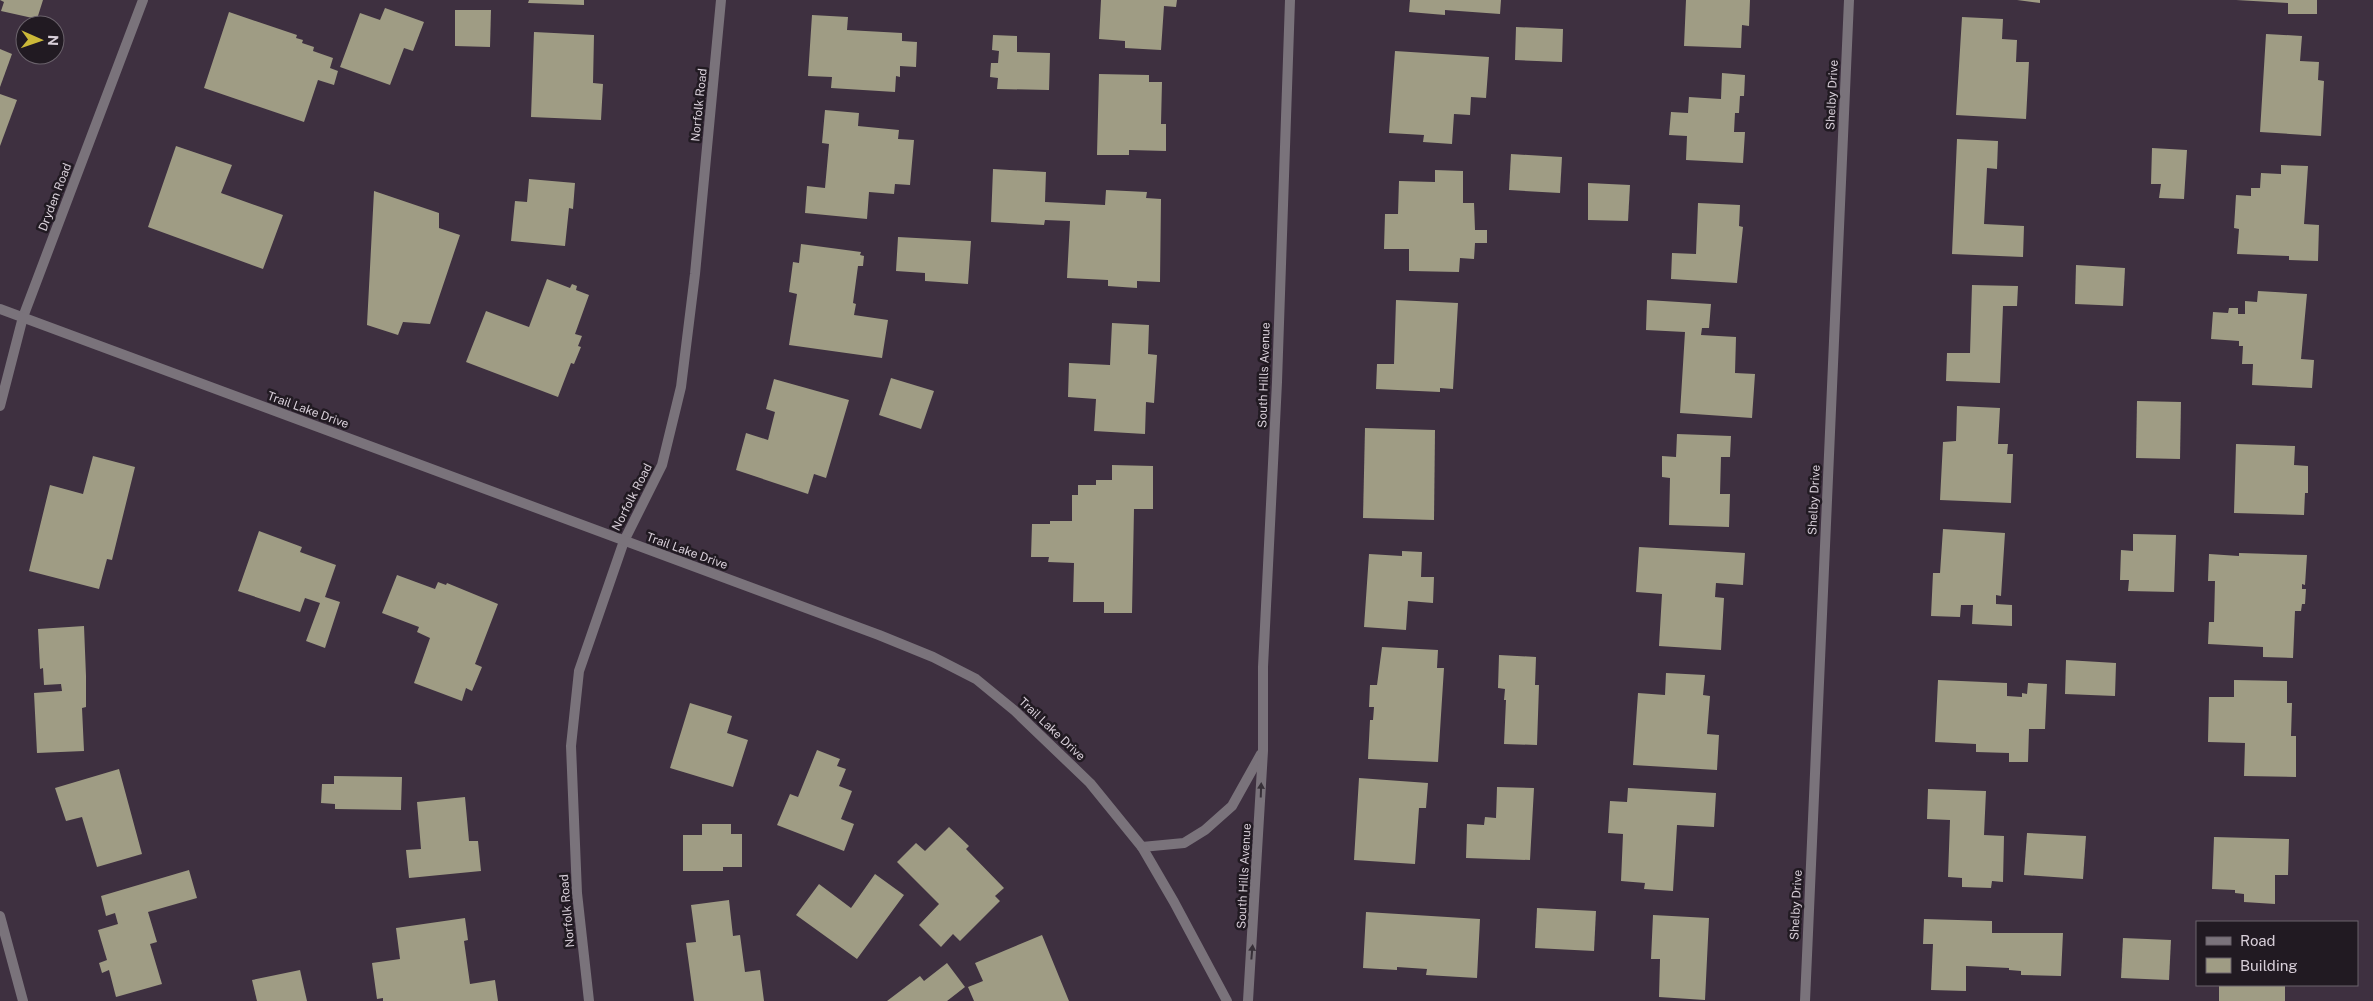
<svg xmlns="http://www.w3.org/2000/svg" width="2373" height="1001" viewBox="0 0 2373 1001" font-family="'Public Sans',sans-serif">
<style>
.building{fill:#9f9c84}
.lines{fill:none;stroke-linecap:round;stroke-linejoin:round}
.minor{stroke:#7a737b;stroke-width:10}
.tertiary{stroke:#7a737b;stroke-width:10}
.oneway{fill:#373038}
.labels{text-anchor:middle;stroke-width:5;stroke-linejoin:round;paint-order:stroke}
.street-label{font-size:12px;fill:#d7ced8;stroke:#211a22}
</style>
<rect width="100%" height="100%" fill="#3e3040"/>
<g class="building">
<polygon points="0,0 43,0 37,19 1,11 4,2"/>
<polygon points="529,0 584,0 584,5 528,3"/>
<polygon points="1101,0 1177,0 1176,7 1164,6 1161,50 1125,48 1125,41 1099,39"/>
<polygon points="1410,0 1501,0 1500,14 1445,10 1445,15 1409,12"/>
<polygon points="1686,0 1750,0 1749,26 1742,25 1741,48 1684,46"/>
<polygon points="2017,0 2040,0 2040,3"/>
<polygon points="2236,0 2317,0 2317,14 2288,14 2288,3"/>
<polygon points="385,8 424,22 413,51 404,48 390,85 340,67 360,13 380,20"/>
<polygon points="455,10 491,10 490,47 455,46"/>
<polygon points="229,12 297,35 296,38 303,40 302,43 314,47 313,51 333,58 330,68 338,71 334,85 318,80 304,122 204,88"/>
<polygon points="812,15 848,17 847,30 902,33 902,41 917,42 916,67 900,66 900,77 896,76 895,92 831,88 832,77 808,76"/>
<polygon points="1962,17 2003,19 2002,39 2017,40 2016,62 2029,62 2026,119 1956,115"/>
<polygon points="1516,27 1563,29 1562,62 1515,60"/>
<polygon points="534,32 594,35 593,83 603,84 601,120 531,117"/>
<polygon points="2266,34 2302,36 2300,61 2319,62 2318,80 2324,81 2321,136 2260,132"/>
<polygon points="993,35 1017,36 1017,52 1050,53 1049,90 997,89 998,78 990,77 991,63 998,63 999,51 992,50"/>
<polygon points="0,49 12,54 0,87"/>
<polygon points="1395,51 1489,57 1486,98 1471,97 1470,115 1454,114 1452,144 1423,142 1424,135 1389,133"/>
<polygon points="1722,73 1745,75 1744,96 1740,96 1739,113 1735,113 1734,132 1745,132 1743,163 1686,160 1687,136 1669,135 1671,112 1688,113 1689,97 1721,99"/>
<polygon points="1099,74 1149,75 1149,82 1162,82 1161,124 1166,124 1166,151 1129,150 1129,155 1097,155"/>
<polygon points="0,94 17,100 0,146"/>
<polygon points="825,110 859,113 858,126 899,130 898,139 914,140 910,185 895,184 894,194 869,192 867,219 805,213 807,186 825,188 829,144 822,143"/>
<polygon points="1957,139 1998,141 1997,169 1987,168 1984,224 2024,226 2023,257 1952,254"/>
<polygon points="176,146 232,165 221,193 283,215 263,269 148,227"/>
<polygon points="2152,148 2187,150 2184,199 2159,198 2161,184 2151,184"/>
<polygon points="1511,154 1562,157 1560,193 1509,190"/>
<polygon points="2281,165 2308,166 2304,224 2319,225 2318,261 2289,260 2289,256 2237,254 2239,229 2234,228 2236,195 2251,196 2251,188 2260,188 2261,173 2281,174"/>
<polygon points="993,169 1046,172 1045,202 1105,205 1106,190 1147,192 1146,198 1161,199 1160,282 1137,281 1137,288 1108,286 1108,280 1067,278 1070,221 1045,220 1044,225 991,222"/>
<polygon points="1435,170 1463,171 1463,203 1474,203 1475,230 1487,230 1487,243 1475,243 1474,259 1460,258 1459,272 1409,271 1409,249 1384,249 1385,214 1398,214 1399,181 1435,182"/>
<polygon points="529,179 575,183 573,209 569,208 565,246 511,241 515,201 527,202"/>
<polygon points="1588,183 1630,185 1628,221 1588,220"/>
<polygon points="374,191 439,213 439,228 460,235 430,324 403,322 398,335 367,325"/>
<polygon points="1698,203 1740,205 1739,226 1743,227 1737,283 1671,279 1672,253 1696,254"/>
<polygon points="898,237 971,241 968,284 925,281 925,273 896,271"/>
<polygon points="801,244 861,252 860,255 864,256 863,266 858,266 853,303 856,304 854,315 888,320 882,358 789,345 797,294 789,292 793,262 799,263"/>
<polygon points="2076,265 2125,268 2123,306 2075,304"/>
<polygon points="547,279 570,288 572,284 577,286 576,290 589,295 575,334 582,336 578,346 581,347 574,364 571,363 558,397 466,362 486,311 529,327"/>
<polygon points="1972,285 2018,286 2017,306 2003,306 2000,383 1946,381 1947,353 1970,353"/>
<polygon points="2258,291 2307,294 2301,359 2314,360 2312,388 2252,385 2253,364 2242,364 2243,346 2239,346 2239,341 2211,339 2213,312 2228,313 2229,308 2238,308 2238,314 2245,314 2245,301 2257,302"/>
<polygon points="1396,300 1458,303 1453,389 1440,388 1440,392 1376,389 1377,364 1394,364"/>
<polygon points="1647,300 1711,304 1709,328 1702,328 1701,335 1736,337 1735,373 1755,374 1752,418 1680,413 1685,332 1646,330"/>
<polygon points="1112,323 1149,325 1148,354 1157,355 1154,403 1146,402 1145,434 1094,431 1096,399 1068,397 1069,363 1110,365"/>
<polygon points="891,378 934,391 921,429 879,415"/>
<polygon points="774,379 849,400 826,478 814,474 808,494 736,470 746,433 768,440 775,412 766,409"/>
<polygon points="2137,401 2181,402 2180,459 2136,458"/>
<polygon points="1957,406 2000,408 1998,444 2008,444 2007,454 2013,454 2011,503 1940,500 1943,442 1956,441"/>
<polygon points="1365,428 1435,430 1434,520 1363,518"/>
<polygon points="1677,434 1731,436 1730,457 1721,457 1720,494 1730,494 1729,527 1669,525 1670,478 1662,477 1662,456 1676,457"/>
<polygon points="2236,444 2295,446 2294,465 2308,466 2308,493 2305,493 2304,515 2234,513"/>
<polygon points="93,456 135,467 112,560 107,559 99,589 29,571 50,485 83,494"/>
<polygon points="1112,465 1153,466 1153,509 1134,509 1132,613 1104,613 1104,602 1073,602 1074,563 1048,562 1049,557 1031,557 1032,524 1050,524 1050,521 1072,521 1072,495 1078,495 1078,485 1096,485 1096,480 1112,480"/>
<polygon points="1943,529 2005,533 2001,596 1996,595 1996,604 2012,605 2012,626 1972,624 1973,605 1961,605 1960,617 1931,616 1933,573 1940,573"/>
<polygon points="259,531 302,547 300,552 336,565 325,597 340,602 325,648 306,641 320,603 305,598 300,612 238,591"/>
<polygon points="2133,534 2176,535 2174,592 2128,591 2129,580 2120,580 2121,550 2133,551"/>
<polygon points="1639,547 1745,553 1743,585 1716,583 1715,597 1724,598 1721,650 1659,646 1662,594 1636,592"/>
<polygon points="1402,551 1422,552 1421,577 1434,577 1433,603 1408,601 1406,630 1364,627 1369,554 1402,556"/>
<polygon points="2239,553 2307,555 2305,585 2302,584 2302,589 2306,589 2305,604 2302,604 2301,611 2295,611 2293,658 2263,657 2263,647 2208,644 2209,622 2214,622 2215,581 2208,581 2209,554 2239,556"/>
<polygon points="397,575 435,589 438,582 446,585 447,583 498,604 475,664 482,667 472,691 466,688 462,701 414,683 430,638 417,632 419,627 382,613"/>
<polygon points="84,626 86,676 86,707 82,708 84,751 37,753 34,693 62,691 61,684 44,685 43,668 40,669 38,629"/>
<polygon points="1382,647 1438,650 1437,668 1444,668 1438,762 1368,759 1370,720 1373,720 1374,707 1369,707 1370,685 1377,685"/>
<polygon points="1499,655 1536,657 1535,685 1539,685 1537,745 1504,744 1506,700 1504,700 1505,689 1498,688"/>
<polygon points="2066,660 2116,663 2115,696 2065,694"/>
<polygon points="1666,673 1705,675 1703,695 1710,696 1707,734 1719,735 1717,770 1633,765 1638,693 1665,695"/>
<polygon points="1938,680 2007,683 2007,696 2022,697 2022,693 2027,694 2028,683 2047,684 2045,729 2029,729 2028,762 2009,762 2009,753 1976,752 1976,744 1935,742"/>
<polygon points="2234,680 2287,681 2287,703 2292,703 2291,736 2296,736 2296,777 2244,776 2245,743 2208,742 2209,697 2234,697"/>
<polygon points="690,703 732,716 727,733 748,740 733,787 670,768"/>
<polygon points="817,750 840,759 837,766 846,769 839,786 852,791 841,819 854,824 844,851 777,825 790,794 798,797"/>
<polygon points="119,769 142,854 97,867 82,817 66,821 55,788"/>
<polygon points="334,776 402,777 401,810 335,809 335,804 321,803 322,784 334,784"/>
<polygon points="1359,778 1428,783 1426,808 1419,808 1415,864 1354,860"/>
<polygon points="1497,787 1534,788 1530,860 1466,858 1467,824 1484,825 1485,817 1496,818"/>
<polygon points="1628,788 1716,793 1714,827 1677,825 1673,891 1644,889 1645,883 1621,881 1623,834 1608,833 1610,801 1627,802"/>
<polygon points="1928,789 1986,791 1984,835 2004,836 2003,882 1992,881 1991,888 1962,887 1962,878 1948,877 1950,820 1927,819"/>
<polygon points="465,797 469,841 478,841 481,871 409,878 406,850 421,849 417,802"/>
<polygon points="702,824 731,824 731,834 742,834 742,867 723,867 723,871 683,871 683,835 702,835"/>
<polygon points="949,827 969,846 966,849 1004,888 995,896 1000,901 960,941 953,934 941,947 919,925 939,904 897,862 916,843 925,851"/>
<polygon points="2027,833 2086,836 2083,879 2024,875"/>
<polygon points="2214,837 2289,839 2288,875 2275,875 2275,904 2244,902 2244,894 2235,893 2235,890 2212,889"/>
<polygon points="189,870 197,898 148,912 157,942 150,944 162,984 116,997 109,970 102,973 99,963 107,960 98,930 118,924 115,913 106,916 101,896"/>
<polygon points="875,874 904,895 857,959 796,915 819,884 851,908"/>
<polygon points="729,900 733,936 740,935 745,972 760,970 764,1001 694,1001 686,943 696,942 691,905"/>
<polygon points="1537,908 1596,911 1594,951 1535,948"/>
<polygon points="1366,912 1480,919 1477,978 1426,975 1427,969 1397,967 1397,970 1363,968"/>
<polygon points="1653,915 1709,918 1705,1000 1659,997 1660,959 1651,959"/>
<polygon points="465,918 468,940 464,941 470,984 495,980 498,1001 383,1001 383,998 377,999 372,963 400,959 396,928"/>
<polygon points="1924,919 1992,921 1992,933 2063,933 2061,976 2021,975 2021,971 2009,970 2009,968 1966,966 1966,991 1931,990 1933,944 1923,944"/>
<polygon points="1042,935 1069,1001 974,1001 968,987 983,981 975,963"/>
<polygon points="2123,938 2171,940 2169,980 2121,978"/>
<polygon points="947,963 965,987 947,1001 887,1001 920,976 924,981"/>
<polygon points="300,970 307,1001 257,1001 252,980"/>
<rect x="2219" y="985" width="66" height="16"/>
</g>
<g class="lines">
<g class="minor">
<polyline points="0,406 23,317 143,0"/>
<polyline points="1142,847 1184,843 1205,830 1232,806 1261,754"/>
<polyline points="0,916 23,1001"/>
<polyline points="589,1001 577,893 571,746 579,671 624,541 662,465 681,387 695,274 721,0"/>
<polyline points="1248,1001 1263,751 1263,667 1277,382 1290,0"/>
<polyline points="1805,1001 1849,0"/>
</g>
<polyline class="tertiary" points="0,309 879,635 933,657 976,679 1015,711 1090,783 1142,847 1174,902 1227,1001"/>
</g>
<defs><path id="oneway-solid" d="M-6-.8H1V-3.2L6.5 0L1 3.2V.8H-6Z" transform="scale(1.25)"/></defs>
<g class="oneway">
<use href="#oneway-solid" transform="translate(1261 790) rotate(-88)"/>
<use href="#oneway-solid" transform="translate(1252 952) rotate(-85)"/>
</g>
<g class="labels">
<g class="street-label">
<text transform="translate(1832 95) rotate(-87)" y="4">Shelby Drive</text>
<text transform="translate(699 105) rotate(-84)" y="4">Norfolk Road</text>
<text transform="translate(55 197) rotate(-69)" y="4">Dryden Road</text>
<text transform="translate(1264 375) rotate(-88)" y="4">South Hills Avenue</text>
<text transform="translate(308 410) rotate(20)" y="4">Trail Lake Drive</text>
<text transform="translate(632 497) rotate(-63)" y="4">Norfolk Road</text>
<text transform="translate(1814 500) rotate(-87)" y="4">Shelby Drive</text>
<text transform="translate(687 551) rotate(20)" y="4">Trail Lake Drive</text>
<text transform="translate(1052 729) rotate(43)" y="4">Trail Lake Drive</text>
<text transform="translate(1244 876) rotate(-87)" y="4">South Hills Avenue</text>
<text transform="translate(1796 905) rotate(-87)" y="4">Shelby Drive</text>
<text transform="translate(567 911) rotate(-95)" y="4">Norfolk Road</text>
</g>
</g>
<rect x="2196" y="921" width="162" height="65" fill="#211a22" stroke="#6a626b"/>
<rect x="2206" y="937" width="25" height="8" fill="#7a737b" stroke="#6a626b"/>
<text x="2240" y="946" font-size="15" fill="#d7ced8">Road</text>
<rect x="2206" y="958" width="25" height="15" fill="#9f9c84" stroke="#6a626b"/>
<text x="2240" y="971" font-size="15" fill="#d7ced8">Building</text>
<g transform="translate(40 40) rotate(92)"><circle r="24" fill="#211a22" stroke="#6a626b"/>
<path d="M0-4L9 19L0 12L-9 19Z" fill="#ccb939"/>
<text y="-8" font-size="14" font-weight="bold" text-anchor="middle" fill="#d7ced8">N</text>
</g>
</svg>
